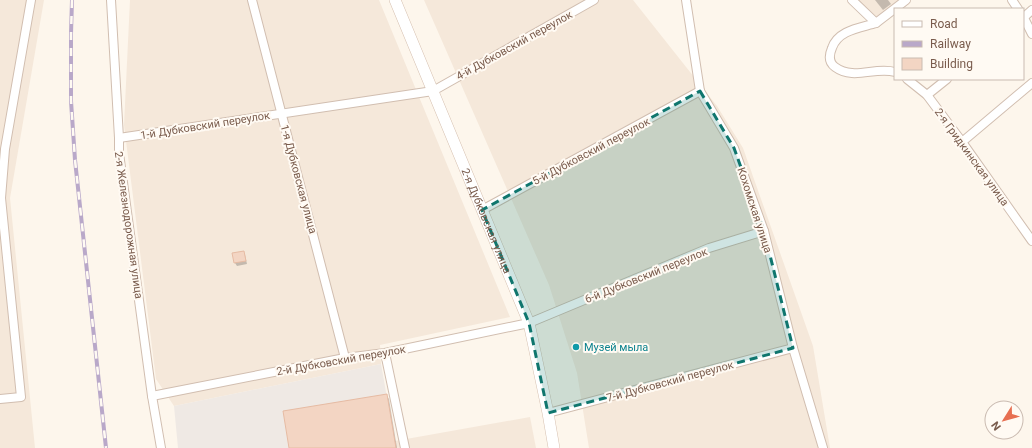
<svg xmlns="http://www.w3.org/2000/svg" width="1032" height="448" viewBox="0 0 1032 448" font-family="Roboto,sans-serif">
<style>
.residential{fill:#f5e8da}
.industrial{fill:#efe9e4}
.shadow{fill:#0003}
.building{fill:#f3d5c3;stroke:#e6bba3}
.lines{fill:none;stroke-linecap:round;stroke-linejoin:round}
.street-casing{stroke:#d1beb0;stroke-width:10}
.secondary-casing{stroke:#d6c0b0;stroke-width:12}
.street{stroke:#fff;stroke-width:8}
.secondary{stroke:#fff;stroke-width:11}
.rail-casing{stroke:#b9a8c9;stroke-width:4}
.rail{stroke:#fffaf3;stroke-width:2.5;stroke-dasharray:8;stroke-linecap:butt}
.marked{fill:#0f766e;fill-opacity:0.2;stroke:#0f766e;stroke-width:3;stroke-dasharray:8 5;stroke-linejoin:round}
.culture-dot{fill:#0f9aa8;stroke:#fffaf3;stroke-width:1.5}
.labels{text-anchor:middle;stroke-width:4;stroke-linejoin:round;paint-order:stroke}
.street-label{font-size:11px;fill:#7a5c4d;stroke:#fffaf3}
.culture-label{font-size:11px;fill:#0d838f;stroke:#fffaf3;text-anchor:start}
</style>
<rect width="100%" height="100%" fill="#fdf6ec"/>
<g class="residential">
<polygon points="0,0 44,0 10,198 35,448 0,448"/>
<polygon points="130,0 379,0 510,317 380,345 381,364 174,406 156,379 124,125"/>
<polygon points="424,0 633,0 717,106 743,148 813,346 830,448 589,448 577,373 549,285"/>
<polygon points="856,0 900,0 879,16 872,16"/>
<polygon points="530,417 536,448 396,448 395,441"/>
</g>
<polygon class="industrial" points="381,364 396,448 178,448 174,406"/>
<g class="shadow">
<polygon points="875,0 888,0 891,4 883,10"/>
<polygon points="243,252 245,255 247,264 237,266 235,263 233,254"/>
<polygon points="386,395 389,399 397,448 290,448"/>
</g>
<g class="building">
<polygon points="244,251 246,261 234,263 232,253"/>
<polygon points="387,394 396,448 289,448 283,411"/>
</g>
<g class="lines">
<g class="street-casing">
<g id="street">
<polyline points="111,0 119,138 119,153 152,396 161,448"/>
<polyline points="252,0 345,358"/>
<polyline points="686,0 700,91 734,148 764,231 793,348 823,448"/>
<path d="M 852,0 L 876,23 C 860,28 838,30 832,48 C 829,55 828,62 835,67 C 854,81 875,66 895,72"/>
<polyline points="1012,0 1018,9"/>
<polyline points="1023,16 1032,34"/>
<polyline points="1023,18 1032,10"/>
<polyline points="876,23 906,0"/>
<polyline points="907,79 927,95 962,142 1032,241"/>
<polyline points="927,95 947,79"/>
<polyline points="119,138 433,91 594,0"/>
<polyline points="962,142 1032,83"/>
<polyline points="482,210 700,91"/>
<polyline points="385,353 405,448"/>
<polyline points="152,396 345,358 385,353 529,323 709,248 764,231"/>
<polyline points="0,399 21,397 1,198 5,149 31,0"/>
<polyline points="548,413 793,348"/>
</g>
</g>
<g class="secondary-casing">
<g id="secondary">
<path id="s1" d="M 395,0 L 529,323 L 548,413 L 554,448"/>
</g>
</g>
<use href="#street" class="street"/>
<use href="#secondary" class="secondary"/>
<g class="rail-casing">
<polyline id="rail" points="72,0 71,34 71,101 75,160 106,448"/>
</g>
<use href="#rail" class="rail"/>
</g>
<path class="marked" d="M 700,91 L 734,148 L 764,231 L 793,348 L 548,413 L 529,323 L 482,210 Z"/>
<circle class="culture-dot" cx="576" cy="347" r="4"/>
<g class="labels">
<g class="street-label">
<text transform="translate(514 45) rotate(-29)" y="4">4-й Дубковский переулок</text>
<text transform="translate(205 125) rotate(-9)" y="4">1-й Дубковский переулок</text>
<text transform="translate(591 151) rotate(-28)" y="4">5-й Дубковский переулок</text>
<text transform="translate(972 157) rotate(54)" y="4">2-я Гридкинская улица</text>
<text transform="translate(299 179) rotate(75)" y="4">1-я Дубковская улица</text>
<text transform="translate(755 210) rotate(72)" y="4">Кохомская улица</text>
<text dy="4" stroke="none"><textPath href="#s1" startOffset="239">2-я Дубковская улица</textPath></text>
<text transform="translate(129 225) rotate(82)" y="4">2-я Железнодорожная улица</text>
<text transform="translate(646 275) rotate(-22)" y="4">6-й Дубковский переулок</text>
<text transform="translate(341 360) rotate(-10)" y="4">2-й Дубковский переулок</text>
<text transform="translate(670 381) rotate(-15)" y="4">7-й Дубковский переулок</text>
</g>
<g class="culture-label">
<text x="584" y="351">Музей мыла</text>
</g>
</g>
<rect x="894" y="8" width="130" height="72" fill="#fffaf3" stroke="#cabbb1"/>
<rect x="902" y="21" width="20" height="6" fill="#ffffff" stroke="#cabbb1"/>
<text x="930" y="28" font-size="12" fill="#7a5c4d">Road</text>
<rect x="902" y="41" width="20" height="6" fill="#b9a8c9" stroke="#cabbb1"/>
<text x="930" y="48" font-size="12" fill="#7a5c4d">Railway</text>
<rect x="902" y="58" width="20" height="12" fill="#f3d5c3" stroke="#cabbb1"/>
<text x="930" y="68" font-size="12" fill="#7a5c4d">Building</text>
<g transform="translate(1004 420) rotate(233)"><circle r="19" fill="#fffaf3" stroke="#cabbb1"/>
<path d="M0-3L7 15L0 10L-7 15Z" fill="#e76f51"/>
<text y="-6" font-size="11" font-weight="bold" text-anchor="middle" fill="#7a5c4d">N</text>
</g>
</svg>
